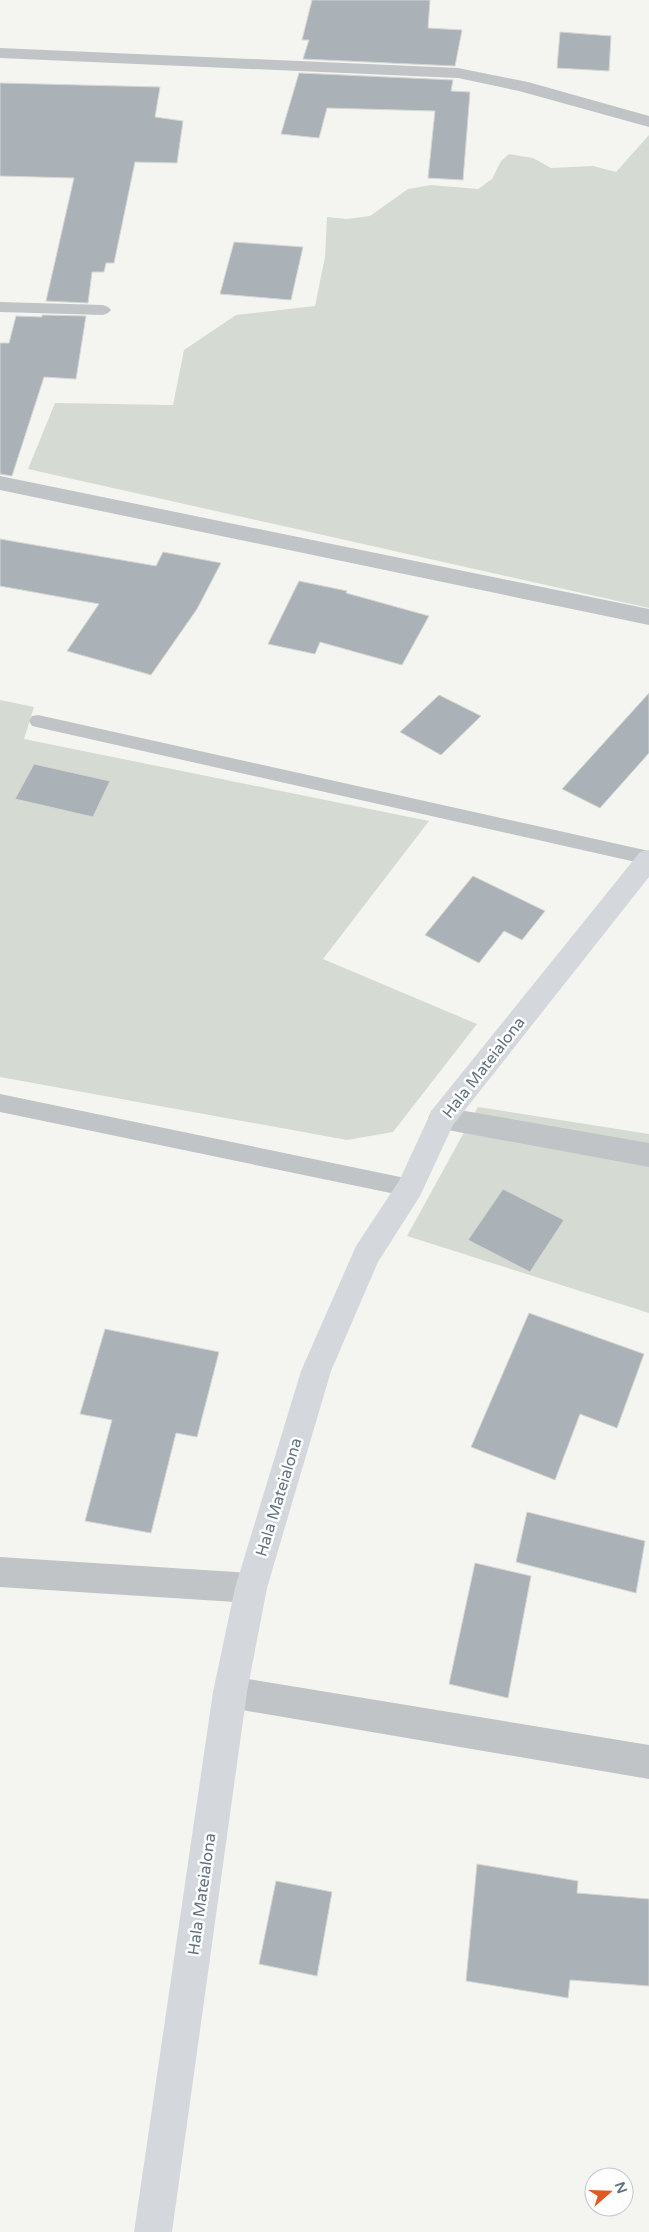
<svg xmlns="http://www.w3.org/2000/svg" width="649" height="2232" viewBox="0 0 649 2232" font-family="'Varela Round',sans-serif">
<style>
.green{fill:#d5dbd2}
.building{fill:#aab1b7;stroke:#d6d6d3}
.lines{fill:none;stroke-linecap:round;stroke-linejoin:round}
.lane{fill:#c0c4c7;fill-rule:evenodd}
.street{fill:#c0c4c7;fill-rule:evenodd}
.secondary{fill:#d4d8dc;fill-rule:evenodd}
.labels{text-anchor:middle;stroke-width:5;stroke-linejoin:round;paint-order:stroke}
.street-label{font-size:16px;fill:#637382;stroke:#fff}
</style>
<rect width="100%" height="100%" fill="#f4f5f1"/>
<g class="green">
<polygon points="649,135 649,608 28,469 55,403 173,405 184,350 236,315 315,306 325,257 327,217 346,219 370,216 408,189 431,185 478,189 492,179 501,161 509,154 533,158 551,168 593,166 616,172"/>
<polygon points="0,700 34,707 24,739 429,821 323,959 477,1024 393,1132 347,1140 0,1077"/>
<polygon points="478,1107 649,1134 649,1313 407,1236"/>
</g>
<g class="building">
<polygon points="312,0 430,0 428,28 462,30 455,66 303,59 309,40 302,40"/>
<polygon points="560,32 611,36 609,71 557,68"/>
<polygon points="299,73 453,80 451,91 470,92 463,180 428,178 435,111 327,108 319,138 281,134"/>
<polygon points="0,83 160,87 155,117 183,121 177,163 135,162 114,263 106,263 104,272 92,272 88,303 46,301 74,178 0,176"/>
<polygon points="234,242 303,247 291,300 220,294"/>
<polygon points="42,315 86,316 76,379 44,377 12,476 0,474 0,343 9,343 16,316 42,317"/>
<polygon points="0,539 156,566 163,552 221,563 197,609 151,675 67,651 99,604 0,586"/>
<polygon points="299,581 347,591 346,593 429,616 402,665 320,642 315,654 268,644"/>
<polygon points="649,693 649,753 600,808 562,789"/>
<polygon points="439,695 481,716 441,755 400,732"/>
<polygon points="34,764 110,781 93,817 15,799"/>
<polygon points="473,876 545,911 522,940 504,931 479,963 425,935"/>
<polygon points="503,1189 564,1220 530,1272 468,1240"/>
<polygon points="529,1313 644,1354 617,1428 580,1414 555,1480 471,1447"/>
<polygon points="105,1329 219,1352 197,1437 176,1433 151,1533 85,1521 112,1420 80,1414"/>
<polygon points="527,1512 645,1541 636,1593 516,1562"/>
<polygon points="475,1563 531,1576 508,1698 449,1684"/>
<polygon points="477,1864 578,1881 577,1893 649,1899 649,1986 570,1980 568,1998 466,1981"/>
<polygon points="276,1881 332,1892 317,1976 259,1964"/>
</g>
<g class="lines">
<g class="lane">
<polygon points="0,302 103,305 108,307 111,310 108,313 103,315 0,312"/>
<polygon points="38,715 649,851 649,865 32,726 29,721 32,716"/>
<polygon points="0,1094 410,1179 418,1182 421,1188 418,1194 410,1197 0,1112"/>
</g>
<g class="street">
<polygon points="0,48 458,68 528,82 649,116 649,127 519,91 458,78 0,58"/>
<polygon points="0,476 649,609 649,625 0,490"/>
<polygon points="442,1107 649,1143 649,1167 442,1129 432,1126 428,1118 432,1110"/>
<polygon points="0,1557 251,1573 262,1577 267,1588 262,1599 251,1603 0,1587"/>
<polygon points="230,1676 649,1745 649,1779 230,1708 218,1703 213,1692 218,1681"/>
</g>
<polygon class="secondary" points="649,850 649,877 453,1125 420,1196 378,1262 331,1371 267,1588 247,1692 172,2232 134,2232 213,1692 235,1588 301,1371 356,1246 399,1181 432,1110 640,852"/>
</g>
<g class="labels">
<g class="street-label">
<text transform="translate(483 1067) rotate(-52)" y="6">Hala Mateialona</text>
<text transform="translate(278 1497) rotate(-73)" y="6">Hala Mateialona</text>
<text transform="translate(201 1894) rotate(-82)" y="6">Hala Mateialona</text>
</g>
</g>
<g transform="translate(609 2192) rotate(70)"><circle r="24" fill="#ffffff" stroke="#c1c7cd"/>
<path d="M0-4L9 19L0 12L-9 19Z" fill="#e25723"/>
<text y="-8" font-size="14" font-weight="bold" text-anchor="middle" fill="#637382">N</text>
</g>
</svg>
